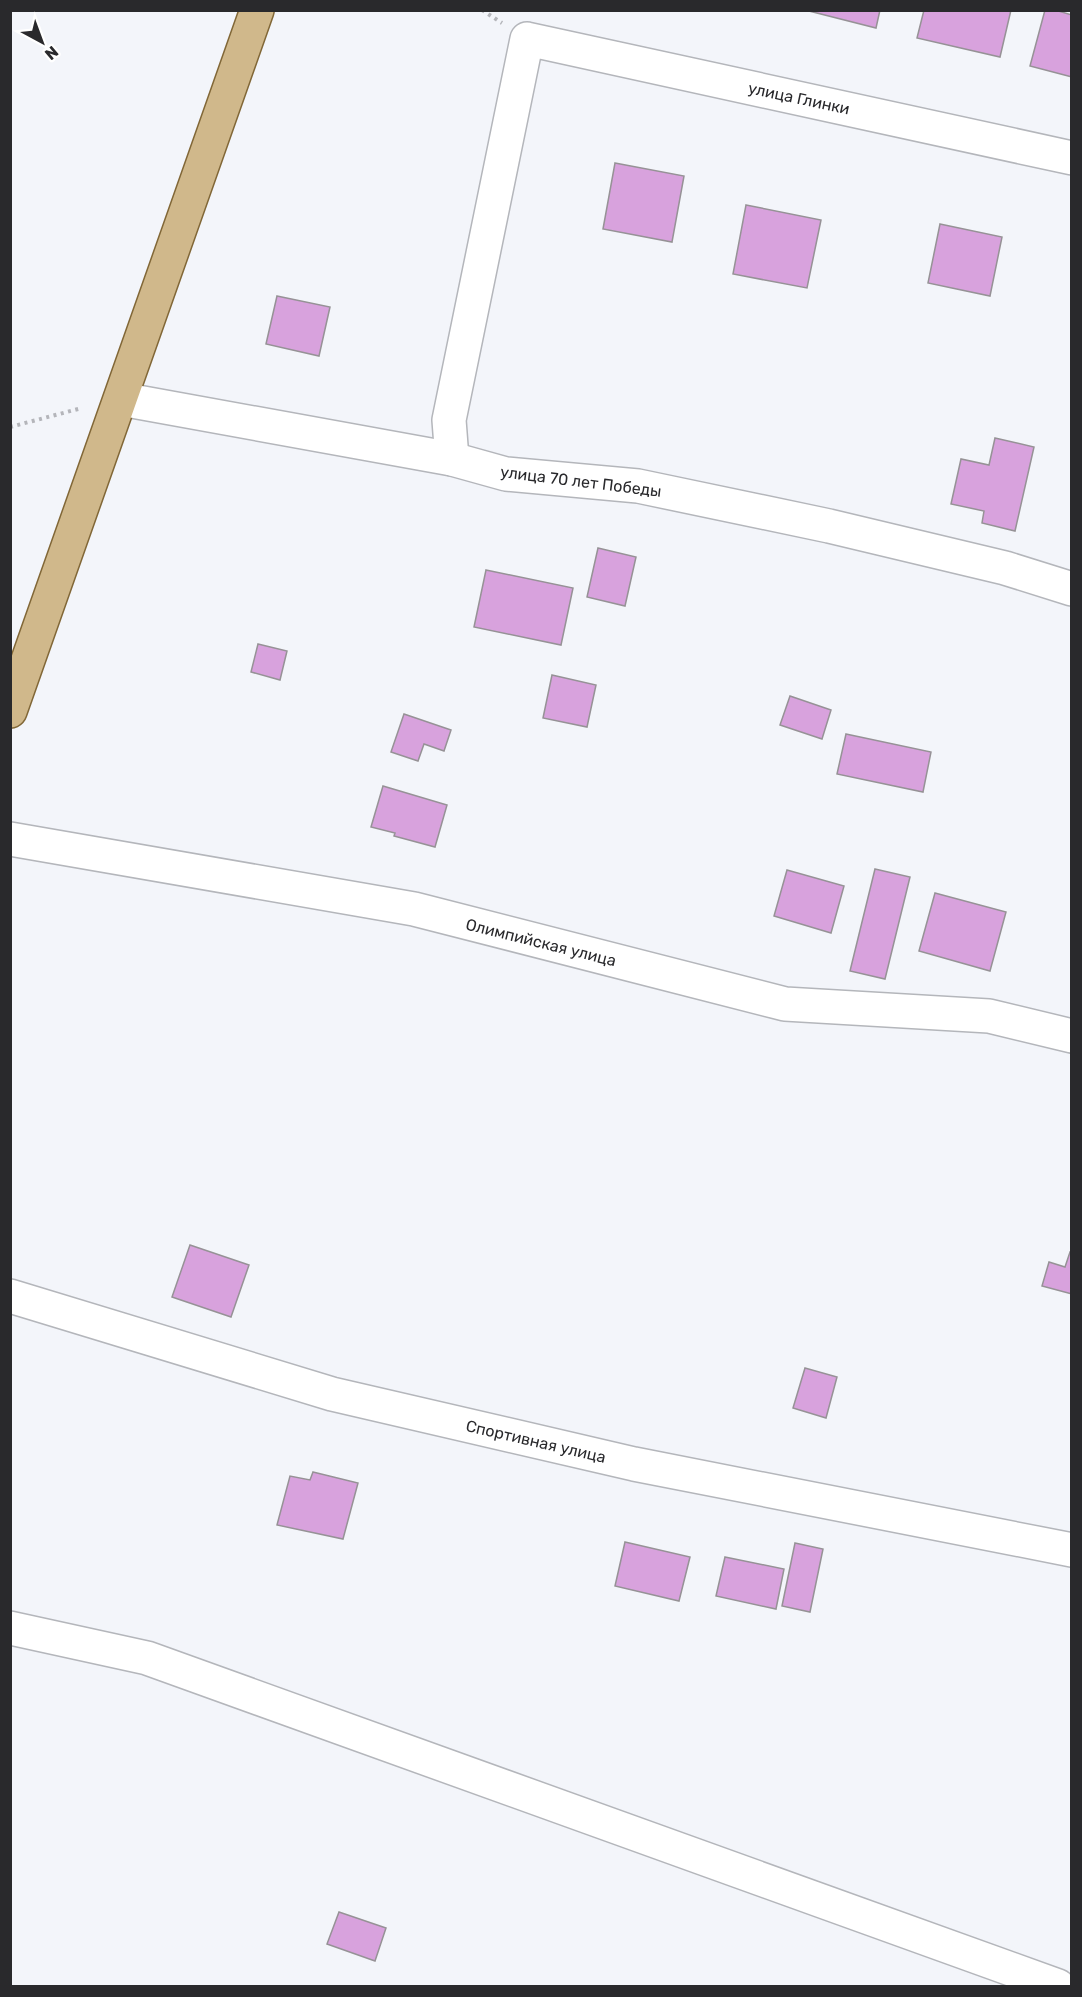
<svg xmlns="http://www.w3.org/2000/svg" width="1082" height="1997" viewBox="0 0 1082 1997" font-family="Rubik,sans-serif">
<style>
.building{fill:#d8a2dd;stroke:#969296;stroke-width:1.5}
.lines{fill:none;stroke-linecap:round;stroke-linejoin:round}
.minor-casing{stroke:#b4b6bb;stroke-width:36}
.major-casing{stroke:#816737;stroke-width:36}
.path{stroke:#b4b5ba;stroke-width:4;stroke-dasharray:3 4.5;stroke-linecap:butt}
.minor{stroke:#fff;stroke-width:33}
.major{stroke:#d0b88b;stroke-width:33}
.labels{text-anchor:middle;stroke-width:4.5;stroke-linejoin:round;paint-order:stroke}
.street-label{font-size:16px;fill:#29292c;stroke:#fff}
</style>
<rect width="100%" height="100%" fill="#f3f5fa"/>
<g class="building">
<polygon points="805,10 880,10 876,28"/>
<polygon points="924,10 1011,10 1000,57 917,38"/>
<polygon points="1045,10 1055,10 1072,15 1072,77 1030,66"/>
<polygon points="615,163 684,176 672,242 603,229"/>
<polygon points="746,205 821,220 807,288 733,274"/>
<polygon points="940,224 1002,237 990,296 928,283"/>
<polygon points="277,296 330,307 319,356 266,344"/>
<polygon points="995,438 1034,447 1015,531 982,523 984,511 951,504 961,459 989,465"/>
<polygon points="598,548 636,557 625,606 587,597"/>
<polygon points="486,570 573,588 561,645 474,627"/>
<polygon points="258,644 287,651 280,680 251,672"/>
<polygon points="552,675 596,685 587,727 543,718"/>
<polygon points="790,696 831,710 822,739 780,725"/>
<polygon points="404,714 451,730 444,751 424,744 418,761 391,752"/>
<polygon points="846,734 931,752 923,792 837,774"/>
<polygon points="383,786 447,805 435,847 394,836 395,833 371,827"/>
<polygon points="875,869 910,877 885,979 850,971"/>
<polygon points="787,870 844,886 831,933 774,916"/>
<polygon points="935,893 1006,912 990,971 919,951"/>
<polygon points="190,1245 249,1265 231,1317 172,1297"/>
<polygon points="1070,1252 1072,1253 1072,1294 1042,1286 1049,1262 1065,1267"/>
<polygon points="805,1368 837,1377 826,1418 793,1408"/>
<polygon points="313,1472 358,1483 343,1539 277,1525 290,1476 310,1480"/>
<polygon points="625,1542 690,1557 679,1601 615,1586"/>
<polygon points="795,1543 823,1549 810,1612 782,1606"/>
<polygon points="725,1557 784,1569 776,1609 716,1596"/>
<polygon points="339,1912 386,1928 375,1961 327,1944"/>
</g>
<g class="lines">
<g class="minor-casing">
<g id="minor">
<polyline points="121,399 452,459 506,474 638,486 829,526 1005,568 1072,589"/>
<polyline points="452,459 449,420 527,39 1072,158"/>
<polyline points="10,839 414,909 785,1004 989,1016 1072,1036"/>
<polyline points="10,1296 332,1394 634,1464 1072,1550"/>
<polyline points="10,1628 147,1658 1058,1986"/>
</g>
</g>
<g class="major-casing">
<polyline id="major" points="10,711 257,10"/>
</g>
<g class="path">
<polyline points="482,10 502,23"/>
<polyline points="10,427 82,408"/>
</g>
<use href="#minor" class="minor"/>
<use href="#major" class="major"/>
</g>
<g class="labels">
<g class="street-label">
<text transform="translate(799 98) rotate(12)" y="6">улица Глинки</text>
<text transform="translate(581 481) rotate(7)" y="6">улица 70 лет Победы</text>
<text transform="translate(541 942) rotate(14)" y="6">Олимпийская улица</text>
<text transform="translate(536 1441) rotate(13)" y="6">Спортивная улица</text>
</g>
</g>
<rect width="1082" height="1997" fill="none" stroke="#29292c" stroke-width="24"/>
<g transform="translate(42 42) rotate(139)" stroke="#ffffff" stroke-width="4.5" paint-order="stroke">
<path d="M0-4.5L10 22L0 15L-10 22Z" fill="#29292c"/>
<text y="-9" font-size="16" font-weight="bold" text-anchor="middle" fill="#29292c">N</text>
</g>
</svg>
